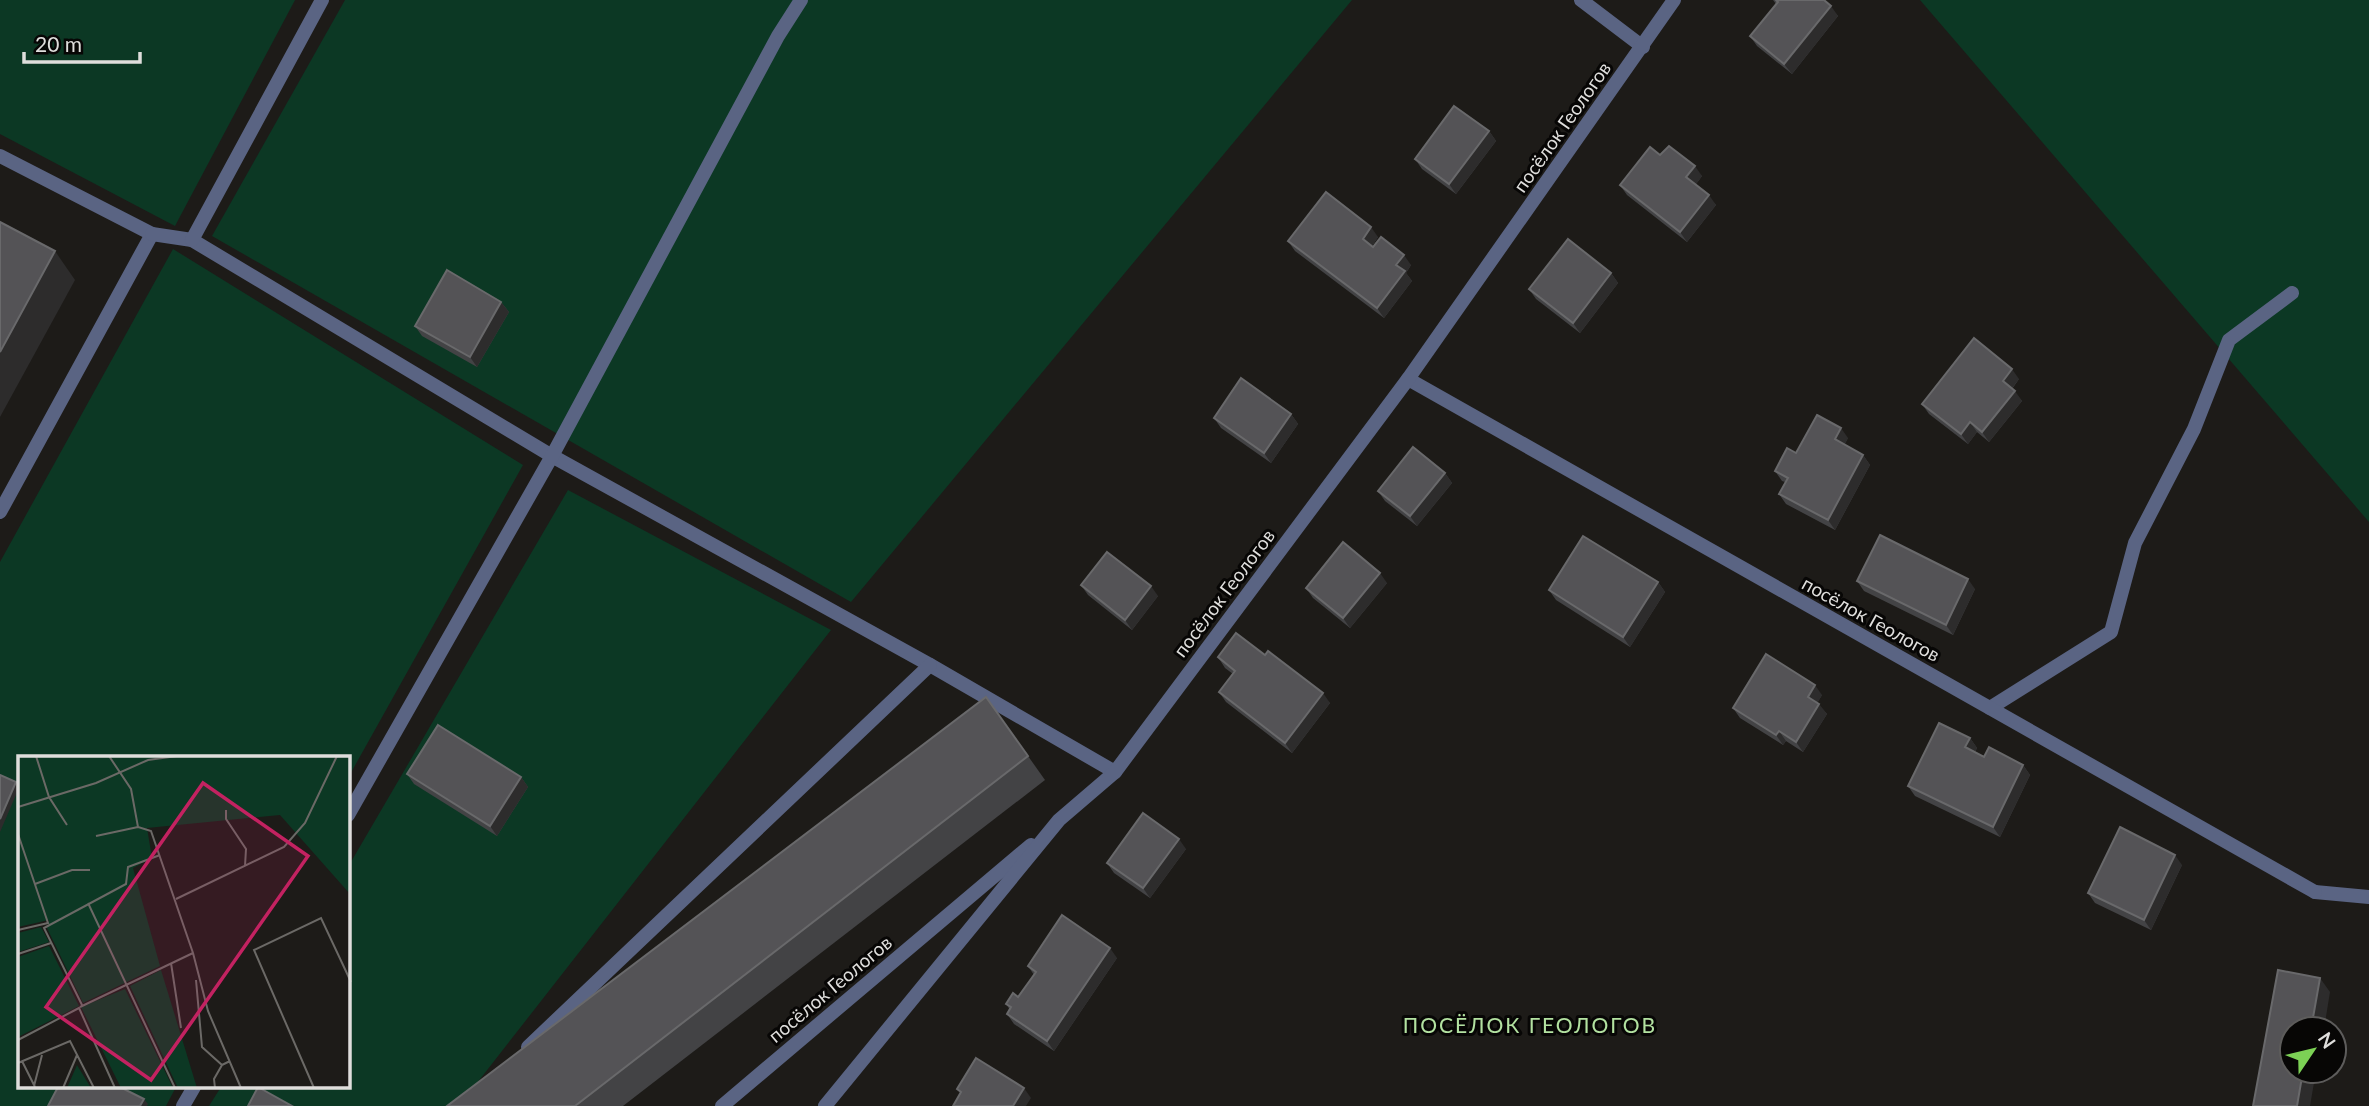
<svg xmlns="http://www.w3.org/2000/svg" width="2369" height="1106" viewBox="0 0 2369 1106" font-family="Lato,sans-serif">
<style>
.green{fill:#0c3824}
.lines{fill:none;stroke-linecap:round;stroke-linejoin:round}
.service{stroke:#5a6483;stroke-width:14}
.minor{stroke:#5a6483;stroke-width:14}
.wall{fill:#434345}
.shaded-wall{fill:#2d2c2c}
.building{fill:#545356;stroke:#69696b;stroke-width:2}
.labels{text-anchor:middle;stroke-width:6;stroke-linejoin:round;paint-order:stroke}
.street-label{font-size:19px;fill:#dfdedc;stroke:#070605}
.neighbourhood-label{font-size:21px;letter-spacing:2px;fill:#b3e2a1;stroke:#070605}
.inset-road{fill:none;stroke:#6b6966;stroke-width:2}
.view{fill:#c32261;fill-opacity:0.15;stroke:#c32261;stroke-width:3.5}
.inset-edge{fill:none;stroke:#dfdedc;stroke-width:3.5}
</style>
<rect width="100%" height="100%" fill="#1d1b18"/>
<g class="green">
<polygon points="0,0 295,0 175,226 0,134"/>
<polygon points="345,0 1352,0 851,602 212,236"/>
<polygon points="1920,0 2369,0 2369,522"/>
<polygon points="173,249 523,465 348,778 348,758 19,758 19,1087 176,1087 166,1106 0,1106 0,562"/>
<polygon points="568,490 831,630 459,1106 209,1106 221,1087 348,1087 348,867"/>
</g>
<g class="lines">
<g class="service">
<polyline points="1581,0 1643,47"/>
<polyline points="0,156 152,234 0,512"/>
<polyline points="152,234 192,240 552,456 930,665 1115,772"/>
<polyline points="192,240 322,0"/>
<polyline points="1990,708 2111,632 2135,543 2194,429 2229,340 2292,293"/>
<polyline points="348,815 552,456 778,36 801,0"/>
<polyline points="2315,892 2369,897"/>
<polyline points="528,1047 930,665"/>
<polyline points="183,1106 194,1087"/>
</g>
<g class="minor">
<polyline points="1408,379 2315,892"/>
<polyline points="722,1106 1031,845"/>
<polyline points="825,1106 1059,820 1115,772 1408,379 1674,0"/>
</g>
</g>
<g class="wall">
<polygon points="1773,0 1824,0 1838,16 1792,74 1757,46 1750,36 1776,4"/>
<polygon points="1489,131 1496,141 1456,194 1422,169 1415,159"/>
<polygon points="1660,155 1702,176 1696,184 1716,205 1687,242 1627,195 1620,185"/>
<polygon points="1378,237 1372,246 1411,265 1406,273 1412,281 1384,318 1295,251 1288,241"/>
<polygon points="1611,273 1618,283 1580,333 1536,299 1529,289"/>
<polygon points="501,302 509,312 477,367 422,336 415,326"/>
<polygon points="2019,379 2012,389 2022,401 1989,442 1977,432 1968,444 1929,414 1922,404"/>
<polygon points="1291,414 1298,424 1271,463 1221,428 1214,418"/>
<polygon points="1848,438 1844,445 1863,455 1870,465 1835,530 1786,504 1779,494 1785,482 1782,481 1775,471 1796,453"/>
<polygon points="1445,473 1452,483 1417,526 1385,501 1378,491"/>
<polygon points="1857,581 1975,589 1953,635 1864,591"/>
<polygon points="1658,582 1665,592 1630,647 1556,600 1549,590"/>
<polygon points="1387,583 1350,628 1313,598 1306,588"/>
<polygon points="1081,585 1158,596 1132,630 1088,595"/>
<polygon points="1265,655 1330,703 1292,753 1226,702 1219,692 1233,674 1225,668 1218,657"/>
<polygon points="1822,695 1817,703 1827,714 1803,752 1786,741 1783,745 1740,718 1733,708"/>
<polygon points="1970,738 1977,748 1975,752 1984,757 2023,765 2030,775 2000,837 1915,796 1908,786"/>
<polygon points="1028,756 1045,780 623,1106 447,1106"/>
<polygon points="407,774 521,777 528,787 497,836 414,784"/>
<polygon points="1186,849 1150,898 1114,873 1107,863"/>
<polygon points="2182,865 2151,930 2095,903 2088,893"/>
<polygon points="1117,958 1054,1051 1014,1024 1007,1014 1010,1010 1006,1004 1018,997 1034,975 1028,966"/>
</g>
<g class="shaded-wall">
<polygon points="1831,6 1838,16 1792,74 1784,64"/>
<polygon points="1489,131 1496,141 1456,194 1449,184"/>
<polygon points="1695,166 1702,176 1694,187 1686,177"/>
<polygon points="1709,195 1716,205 1687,242 1680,232"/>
<polygon points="1371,227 1378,237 1370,249 1363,239"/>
<polygon points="55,251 75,280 0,417 0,352"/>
<polygon points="1404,255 1411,265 1406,273 1412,281 1384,318 1377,308 1396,265"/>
<polygon points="1611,273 1618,283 1580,333 1573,323"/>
<polygon points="501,302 509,312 477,367 470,357"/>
<polygon points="2012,369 2019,379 2010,391 2003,381"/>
<polygon points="2015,391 2022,401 1989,442 1982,432"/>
<polygon points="1291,414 1298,424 1271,463 1264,453"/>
<polygon points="1970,422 1977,432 1968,444 1961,434"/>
<polygon points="1841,428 1848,438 1842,450 1835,439"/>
<polygon points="1863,455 1870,465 1835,530 1828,520"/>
<polygon points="1445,473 1452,483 1417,526 1410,516"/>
<polygon points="1380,573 1387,583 1350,628 1343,618"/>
<polygon points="1968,579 1975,589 1953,635 1946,625"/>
<polygon points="1658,582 1665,592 1630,647 1623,637"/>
<polygon points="1151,586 1158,596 1132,630 1125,620"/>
<polygon points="1815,685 1822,695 1815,707 1808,697"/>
<polygon points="1323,693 1330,703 1292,753 1285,743"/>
<polygon points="1819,704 1827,714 1803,752 1796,742"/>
<polygon points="1779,731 1786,741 1783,745 1776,735"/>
<polygon points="1970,738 1977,748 1972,757 1965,747"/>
<polygon points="2023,765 2030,775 2000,837 1993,827"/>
<polygon points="521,777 528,787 497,836 490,826"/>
<polygon points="16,782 19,786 19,788 0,832 0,819"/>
<polygon points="1179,839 1186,849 1150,898 1143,888"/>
<polygon points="2175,855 2182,865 2151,930 2144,920"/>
<polygon points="1110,948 1117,958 1054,1051 1047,1041"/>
<polygon points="2320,978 2330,992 2324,1029 2311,1029"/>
<polygon points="2303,1071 2316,1071 2310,1106 2297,1106"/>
<polygon points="1024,1088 1031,1098 1026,1106 1013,1106"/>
<polygon points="144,1099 148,1104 147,1106 140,1106"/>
</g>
<g class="building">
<polygon points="1776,0 1824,0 1831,6 1784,64 1750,36 1778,2"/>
<polygon points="1454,106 1489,131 1449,184 1415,159"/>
<polygon points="1669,146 1695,166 1686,177 1709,195 1680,232 1620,185 1650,147 1660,155"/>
<polygon points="1326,192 1371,227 1363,239 1373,247 1381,237 1404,255 1396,265 1405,271 1377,308 1288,241"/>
<polygon points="0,222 55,251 0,352"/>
<polygon points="1568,239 1611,273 1573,323 1529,289"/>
<polygon points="447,270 501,302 470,357 415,326"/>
<polygon points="1974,338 2012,369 2003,381 2015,391 1982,432 1970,422 1961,434 1922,404"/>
<polygon points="1241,378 1291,414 1264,453 1214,418"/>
<polygon points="1817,415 1841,428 1835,439 1863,455 1828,520 1779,494 1788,478 1775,471 1787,448 1796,453"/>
<polygon points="1413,447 1445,473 1410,516 1378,491"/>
<polygon points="1880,535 1968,579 1946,625 1857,581"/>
<polygon points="1583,536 1658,582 1623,637 1549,590"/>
<polygon points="1343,542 1380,573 1343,618 1306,588"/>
<polygon points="1107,552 1151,586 1125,620 1081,585"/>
<polygon points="1236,633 1265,655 1268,651 1323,693 1285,743 1219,692 1235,671 1218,657"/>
<polygon points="1766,654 1815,685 1808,697 1819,704 1796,742 1779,731 1776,735 1733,708"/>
<polygon points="986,697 1028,756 575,1106 447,1106"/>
<polygon points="1939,723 1970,738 1965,747 1984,757 1989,747 2023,765 1993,827 1908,786"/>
<polygon points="438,725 521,777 490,826 407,774"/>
<polygon points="0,775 16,782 0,819"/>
<polygon points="1143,813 1179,839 1143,888 1107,863"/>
<polygon points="2120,827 2175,855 2144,920 2088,893"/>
<polygon points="1062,915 1110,948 1047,1041 1007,1014 1011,1007 1006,1004 1013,993 1018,997 1036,972 1028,966"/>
<polygon points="2278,970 2320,978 2311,1029 2292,1029 2292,1071 2303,1071 2297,1106 2253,1106"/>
<polygon points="976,1058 1024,1088 1013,1106 953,1106 961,1092 957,1089"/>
<polygon points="58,1087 120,1087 144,1099 140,1106 48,1106"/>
<polygon points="258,1087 292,1106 248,1106"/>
</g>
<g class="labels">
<g class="street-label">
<text transform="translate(1562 127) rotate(-55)" y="7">посёлок Геологов</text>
<text transform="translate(1224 593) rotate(-53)" y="7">посёлок Геологов</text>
<text transform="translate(1871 619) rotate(29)" y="7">посёлок Геологов</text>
<text transform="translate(830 989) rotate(-40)" y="7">посёлок Геологов</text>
</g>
<g class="neighbourhood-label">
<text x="1530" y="1033">ПОСЁЛОК ГЕОЛОГОВ</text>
</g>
</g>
<g transform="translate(18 756)">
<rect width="332" height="332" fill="#1d1b18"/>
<path d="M 0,0 L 332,0 L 332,138 L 262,59 L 129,72 L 134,102 L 115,112 L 142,210 L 65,247 L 29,172 L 31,164 L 0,171 ZM 23,171 L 31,186 L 0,196 L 0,177 ZM 31,190 L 61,250 L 0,281 L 0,201 ZM 143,214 L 179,332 L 160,332 L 112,230 ZM 107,233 L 155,332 L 103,332 L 63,251 ZM 59,309 L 73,332 L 49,332 Z" fill="#0c3824"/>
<path class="inset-road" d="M 18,0 L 31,41 L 49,69M 91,0 L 113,33 L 120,71 L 133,75 L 175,197 L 190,255 L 223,332M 0,51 L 78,27 L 130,4 L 159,0M 208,54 L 208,63 L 228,93 L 227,110M 0,78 L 30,167 L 0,174M 78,80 L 120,71M 17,128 L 54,114 L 72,114M 158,143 L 266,91 L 287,67 L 319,0M 70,147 L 157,332M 0,198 L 33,187M 153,207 L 163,272M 178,224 L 184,291 L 204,309 L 212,305M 64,249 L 26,172 L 108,128 L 110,111 L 142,99M 62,251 L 175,197M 0,284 L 61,252 L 97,332M 4,305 L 17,331M 0,307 L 52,285 L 76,332M 16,330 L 24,299M 45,332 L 59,299M 197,332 L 196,323 L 204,309M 296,332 L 236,194 L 303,162 L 333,226"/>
<path class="view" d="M 185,27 L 290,100 L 133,324 L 28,251 Z"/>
<rect width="332" height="332" class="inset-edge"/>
</g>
<g transform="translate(2313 1050) rotate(55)"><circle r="33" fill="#070605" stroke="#5d5c5b" stroke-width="2"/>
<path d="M0-5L12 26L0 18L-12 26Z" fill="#7cd155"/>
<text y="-10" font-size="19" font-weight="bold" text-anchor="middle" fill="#dfdedc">N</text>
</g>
<path d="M24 52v10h116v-10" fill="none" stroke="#dfdedc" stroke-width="3.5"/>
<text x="35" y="52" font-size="21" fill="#dfdedc" stroke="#070605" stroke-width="5" paint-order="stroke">20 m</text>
</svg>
